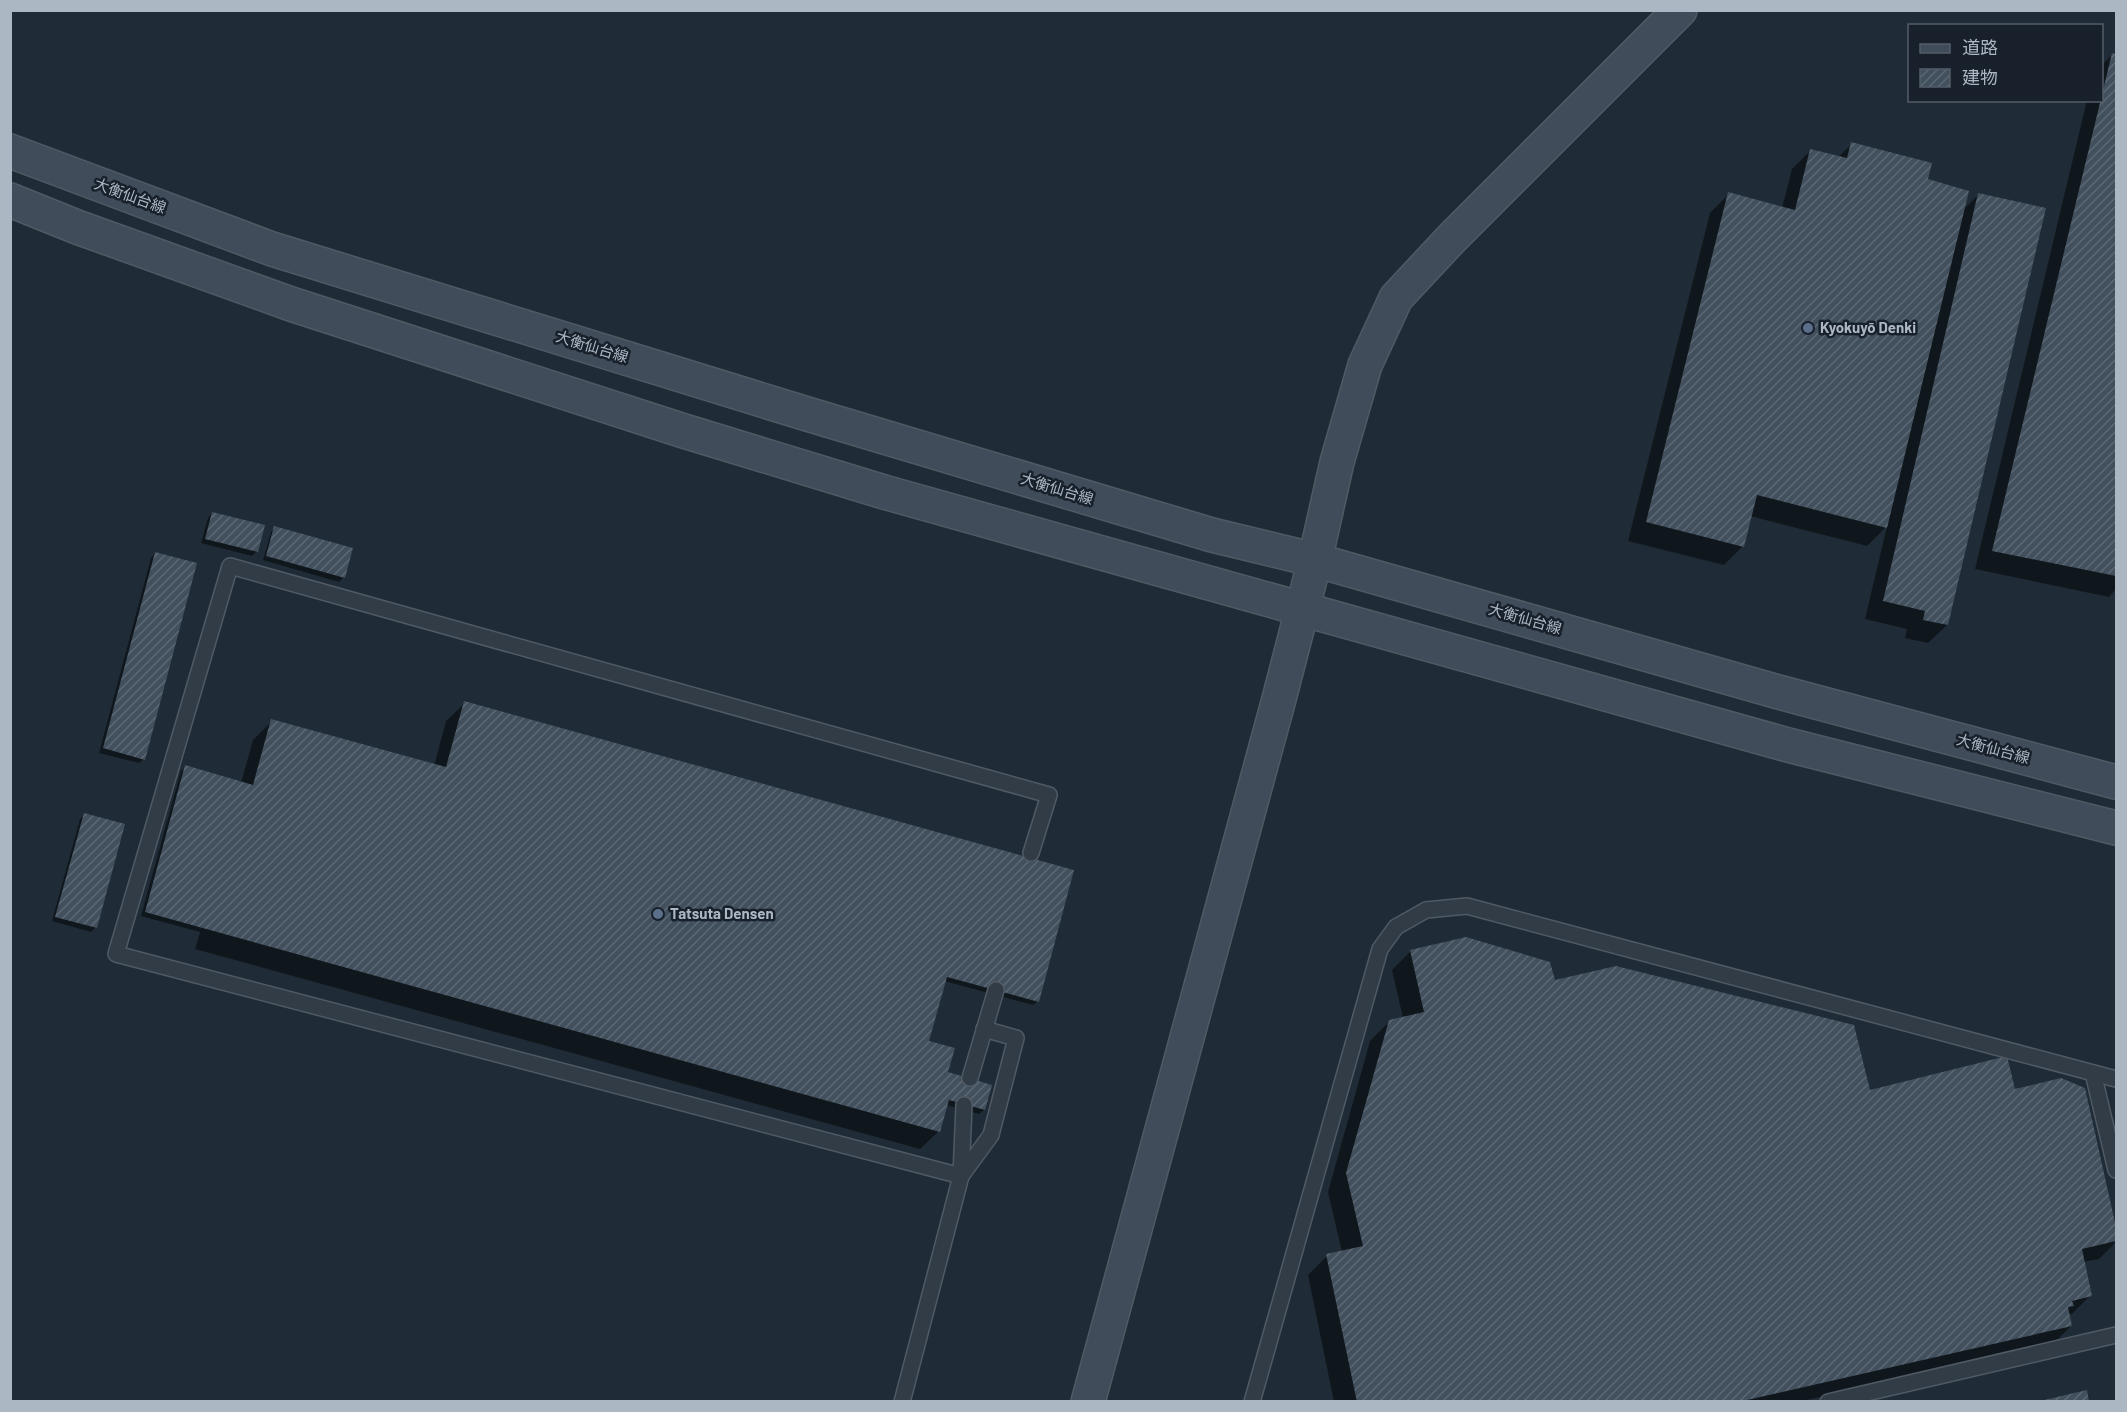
<svg xmlns="http://www.w3.org/2000/svg" width="2127" height="1412" viewBox="0 0 2127 1412" font-family="Barlow,'Noto Sans JP',sans-serif">
<style>
.shadow{fill:#0007}
.building{fill:url(#building-hatch)}
.lines{fill:none;stroke-linecap:round;stroke-linejoin:round}
.lane-casing{stroke:#505a65;stroke-width:18}
.secondary-casing{stroke:#505a65;stroke-width:36}
.lane{stroke:#323c47;stroke-width:15}
.secondary{stroke:#404c5a;stroke-width:33}
.service-dot{fill:#5c6f8a;stroke:#18212b;stroke-width:2}
.labels{text-anchor:middle;stroke-width:5;stroke-linejoin:round;paint-order:stroke}
.street-label{font-size:15px;fill:#acb7c4;stroke:#18212b}
.poi-label{font-size:15px;font-weight:bold;fill:#acb7c4;stroke:#18212b;text-anchor:start}
</style>
<defs>
<pattern id="building-hatch" width="6" height="6" patternUnits="userSpaceOnUse" patternTransform="scale(1.5)"><rect width="6" height="6" fill="#42505e"/><path d="M-1 1l2-2M0 6l6-6M5 7l2-2" fill="none" stroke="#5b6773"/></pattern>
</defs>
<rect width="100%" height="100%" fill="#1f2b36"/>
<g class="shadow">
<polygon points="2113,54 2116,55 2116,589 2109,597 1975,569 2087,100 2102,100 2102,65"/>
<polygon points="1852,144 1926,180 1962,211 1979,194 1947,625 1928,643 1905,638 1907,629 1865,619 1887,526 1867,546 1750,516 1743,546 1724,565 1628,541 1710,213 1729,194 1782,208 1792,169 1811,150 1838,157"/>
<polygon points="212,513 257,551 252,556 201,543 208,518"/>
<polygon points="275,528 344,577 339,582 263,560 271,532"/>
<polygon points="155,553 144,759 139,763 99,753 151,558"/>
<polygon points="465,703 1038,1001 1033,1005 944,981 928,1042 946,1073 984,1110 979,1114 946,1105 939,1131 920,1149 195,949 200,932 141,916 181,771 186,767 241,783 253,740 272,721 434,766 446,721"/>
<polygon points="84,815 123,826 95,928 91,932 52,921 80,819"/>
<polygon points="1466,939 1554,982 1869,1091 2084,1089 2116,1233 2116,1242 2099,1259 2083,1262 2091,1295 2072,1314 2068,1315 2071,1326 2052,1345 1798,1402 1334,1402 1308,1275 1327,1256 1342,1252 1328,1192 1370,1041 1389,1022 1403,1018 1392,970 1410,952"/>
</g>
<g class="building">
<polygon points="2112,53 2116,54 2116,576 1992,551"/>
<polygon points="1851,142 1932,163 1928,179 1969,191 1887,528 1757,495 1744,547 1646,522 1728,192 1795,210 1810,149 1847,158"/>
<polygon points="1978,193 2046,208 1948,625 1923,620 1925,611 1883,601"/>
<polygon points="212,512 265,525 258,552 205,539"/>
<polygon points="274,526 353,548 345,578 266,556"/>
<polygon points="155,552 197,563 145,760 103,748"/>
<polygon points="464,701 1074,870 1039,1002 947,977 929,1041 955,1048 948,1072 992,1085 985,1110 949,1100 940,1132 145,912 185,765 253,785 271,719 446,767"/>
<polygon points="84,813 125,824 97,928 55,917"/>
<polygon points="1466,937 1550,962 1555,980 1616,966 1854,1025 1870,1090 2007,1056 2015,1089 2061,1078 2085,1088 2116,1227 2116,1241 2082,1249 2092,1296 2072,1301 2074,1306 2068,1307 2072,1326 1738,1402 1357,1402 1326,1254 1363,1246 1346,1173 1389,1020 1424,1012 1410,950"/>
<polygon points="2087,1390 2089,1402 2040,1402 2040,1401"/>
</g>
<g class="lines">
<g class="lane-casing">
<g id="lane">
<polyline points="2093,1073 2116,1170"/>
<polyline points="970,1078 996,990"/>
<polyline points="961,1176 116,954 230,566 1049,795 1031,853"/>
<polyline points="961,1176 991,1135 1016,1038 984,1029"/>
<polyline points="902,1402 961,1176 964,1105"/>
<polyline points="1252,1402 1380,949 1396,927 1426,910 1467,906 2116,1079"/>
<polyline points="1828,1402 2116,1335"/>
</g>
</g>
<g class="secondary-casing">
<g id="secondary">
<polyline points="10,151 272,249 804,413 1212,535 1315,560 1775,691 2116,782"/>
<polyline points="10,200 77,227 291,304 684,431 884,492 1788,745 2116,828"/>
<polyline points="1088,1402 1279,699 1315,560 1337,462 1365,365 1396,298 1452,238 1680,10"/>
</g>
</g>
<use href="#lane" class="lane"/>
<use href="#secondary" class="secondary"/>
</g>
<g class="service-dot">
<circle cx="1808" cy="328" r="6"/>
<circle cx="658" cy="914" r="6"/>
</g>
<g class="labels">
<g class="street-label">
<text transform="translate(130 196) rotate(20)" y="5">大衡仙台線</text>
<text transform="translate(592 347) rotate(17)" y="5">大衡仙台線</text>
<text transform="translate(1057 489) rotate(17)" y="5">大衡仙台線</text>
<text transform="translate(1525 619) rotate(16)" y="5">大衡仙台線</text>
<text transform="translate(1993 749) rotate(15)" y="5">大衡仙台線</text>
</g>
<g class="poi-label">
<text x="1820" y="333">Kyokuyō Denki</text>
<text x="670" y="919">Tatsuta Densen</text>
</g>
</g>
<rect width="2127" height="1412" fill="none" stroke="#acb7c4" stroke-width="24"/>
<rect x="1908" y="24" width="195" height="78" fill="#18212b" stroke="#535d68" stroke-width="1.5"/>
<rect x="1920" y="44" width="30" height="9" fill="#404c5a" stroke="#535d68" stroke-width="1.5"/>
<text x="1962" y="54" font-size="18" fill="#acb7c4">道路</text>
<rect x="1920" y="69" width="30" height="18" fill="url(#building-hatch)" stroke="#535d68" stroke-width="1.5"/>
<text x="1962" y="84" font-size="18" fill="#acb7c4">建物</text>
</svg>
